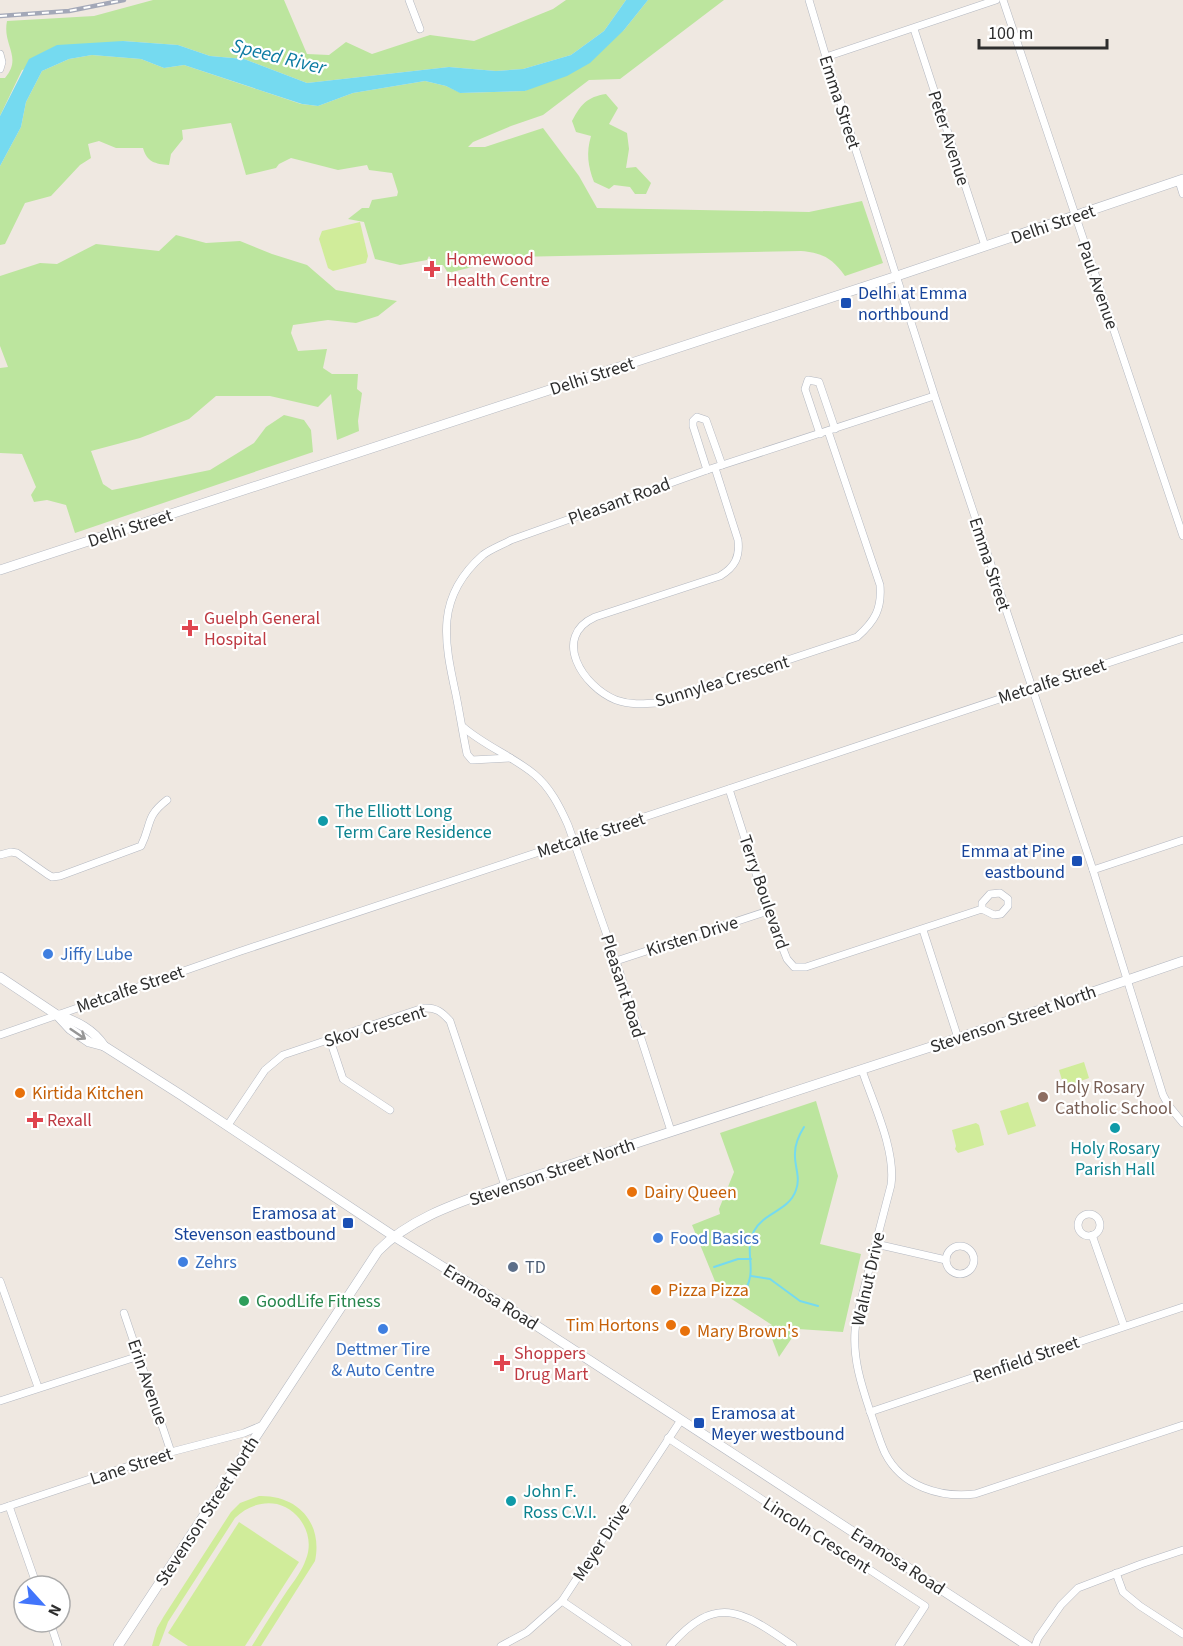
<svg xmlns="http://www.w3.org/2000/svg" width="1183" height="1646" viewBox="0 0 1183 1646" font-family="'Source Sans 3',sans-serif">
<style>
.green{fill:#bce59e}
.pitch{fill:#d0ec9a}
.water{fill:#75daf0}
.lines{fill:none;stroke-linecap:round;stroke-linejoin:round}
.stream{stroke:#75daf0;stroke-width:2}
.street-casing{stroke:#b4b8c1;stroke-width:8}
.secondary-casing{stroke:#b4b8c1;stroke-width:10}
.street{stroke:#fff;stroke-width:7}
.secondary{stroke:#fff;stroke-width:9}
.rail-casing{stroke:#a3a8b8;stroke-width:4.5}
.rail{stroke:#fff;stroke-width:2;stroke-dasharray:7;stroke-linecap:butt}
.oneway{stroke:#969696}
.health-dot{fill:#e0444e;stroke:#fff;stroke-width:2}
.transit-dot{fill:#1a4fb4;stroke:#fff;stroke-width:2}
.culture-dot{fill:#0f9aa8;stroke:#fff;stroke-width:2}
.shop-dot{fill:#3f7fe0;stroke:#fff;stroke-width:2}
.food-dot{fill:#e8710a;stroke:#fff;stroke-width:2}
.education-dot{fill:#8d6e63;stroke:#fff;stroke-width:2}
.service-dot{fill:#5c6f8a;stroke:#fff;stroke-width:2}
.leisure-dot{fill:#2e9e5b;stroke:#fff;stroke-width:2}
.labels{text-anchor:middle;stroke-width:4.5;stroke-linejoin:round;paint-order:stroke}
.street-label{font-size:18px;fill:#2e2e2e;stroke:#fff}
.health-label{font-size:18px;fill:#be3a42;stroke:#fff;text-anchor:start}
.transit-label{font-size:18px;fill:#164399;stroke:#fff;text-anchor:start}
.culture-label{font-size:18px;fill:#0d838f;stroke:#fff;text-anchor:start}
.shop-label{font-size:18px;fill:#366cbe;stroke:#fff;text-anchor:start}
.education-label{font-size:18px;fill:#785e54;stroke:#fff;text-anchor:start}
.food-label{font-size:18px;fill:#c56008;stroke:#fff;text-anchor:start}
.service-label{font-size:18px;fill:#4e5e75;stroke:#fff;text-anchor:start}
.leisure-label{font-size:18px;fill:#27864d;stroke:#fff;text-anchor:start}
.water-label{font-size:20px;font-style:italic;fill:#0d7ca3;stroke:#fff}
</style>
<rect width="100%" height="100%" fill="#efe8e1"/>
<g class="green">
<path d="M 153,0 L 284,0 L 307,54 L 329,55 L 346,42 L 372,54 L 430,35 L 474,41 L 553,9 L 566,0 L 626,0 L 604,31 L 571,55 L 523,69 L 496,71 L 449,67 L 307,83 L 244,59 L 210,56 L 178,45 L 123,41 L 22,70 L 0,116 L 0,78 L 5,78 C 23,57 2,45 7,21 L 94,16 Z"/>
<path d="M 648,0 L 724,0 L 620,79 L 589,80 L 543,115 L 511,126 L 473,142 L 468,147 L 485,147 L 543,128 L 579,176 L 597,208 L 809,212 L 862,201 L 883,263 L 845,276 C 832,258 823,253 801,251 L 513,257 L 448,273 L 443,265 L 435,265 L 429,256 L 427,260 L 400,265 L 375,259 L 364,222 L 348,219 L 362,208 L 369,208 L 372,200 L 397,196 L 398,192 L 392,173 L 369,170 L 367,165 L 338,170 L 291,158 L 279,164 L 276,168 L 246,175 L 231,123 L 182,130 L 183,139 L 171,154 L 169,165 C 155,164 147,162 143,148 L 116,148 L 99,141 L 88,144 L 91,158 L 80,165 L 51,196 L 25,203 L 5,244 L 0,245 L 0,166 L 21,127 L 26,102 L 42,71 L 69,59 L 92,55 L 141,59 L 164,68 L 184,65 L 301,104 L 318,106 L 353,93 L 425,81 L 446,86 L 461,93 L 525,91 L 624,30 Z"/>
<path d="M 606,94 L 618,108 L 609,124 L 627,133 L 629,149 L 626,168 L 636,167 L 651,183 L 646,194 L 635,194 L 630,187 L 614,185 L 609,189 L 594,182 C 588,166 586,153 591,136 L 576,132 L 572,121 C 581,104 587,97 606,94 Z"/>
<polygon points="176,235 206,243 240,241 272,254 307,265 336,290 397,301 378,316 356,323 328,320 293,325 291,333 298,351 327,349 323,368 332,374 358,374 357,389 362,393 358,421 359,431 337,440 331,394 318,407 270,396 216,396 189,419 140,438 91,451 103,484 112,490 210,470 254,443 266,427 284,415 304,420 311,430 313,452 75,533 66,505 47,500 34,502 31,495 36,487 22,454 0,453 0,368 8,367 0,346 0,276 40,263 57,264 96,244 159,251"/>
<polygon points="816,1101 838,1176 820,1244 861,1254 843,1332 798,1329 779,1357 767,1326 772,1325 719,1291 692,1225 720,1214 719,1209 734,1172 720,1133"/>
</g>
<g class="pitch">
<polygon points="360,222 368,256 366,263 333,271 328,268 319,239 322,231"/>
<polygon points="1084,1062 1089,1078 1064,1087 1059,1070"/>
<polygon points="1028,1102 1036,1126 1008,1135 1000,1111"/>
<polygon points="976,1123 979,1125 984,1145 958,1153 955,1149 956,1146 952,1130"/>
<path d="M 259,1496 C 298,1495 323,1523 315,1561 L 261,1646 L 252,1646 C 263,1628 275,1609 287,1591 C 294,1581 302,1571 306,1559 C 315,1537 301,1510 277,1504 C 261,1501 246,1507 235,1518 L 168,1622 L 159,1646 L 152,1646 L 157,1628 L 164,1616 L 231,1512 L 240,1503 Z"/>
<polygon points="239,1522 299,1562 245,1646 188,1646 168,1633"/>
</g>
<polygon class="water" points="626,0 648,0 624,30 590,63 567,76 525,91 460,93 446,86 425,81 353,93 318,106 302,104 184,65 164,68 141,59 92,55 69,59 42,71 26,102 21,127 0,166 0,116 29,59 57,45 123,41 178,45 210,56 244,59 307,83 449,67 496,71 523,69 571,55 604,31"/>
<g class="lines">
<g class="stream">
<polyline points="714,1267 738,1259 751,1259"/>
<polyline points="751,1276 770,1279 800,1301 818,1306"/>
<path d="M 741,1297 C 761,1269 742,1255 754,1231 C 764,1212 789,1211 796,1190 C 801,1177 794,1166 795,1153 C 795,1144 799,1135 804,1127"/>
</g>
<g class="street-casing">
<g id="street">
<polyline points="409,0 420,29"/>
<polyline points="809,0 826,57 935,397 1093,870 1163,1095 1169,1106 1183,1123"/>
<polyline points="1003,0 1183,536"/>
<polyline points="914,29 985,246"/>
<polyline points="0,54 2,62 0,69"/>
<polyline points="826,57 996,0"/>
<polyline points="1179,181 1183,194"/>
<polyline points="820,434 805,389 808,380 819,382 835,429"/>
<path d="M 715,468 L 738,540 C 740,557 735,567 720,576 L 595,617 C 551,637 583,687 616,700 C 630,705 643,704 658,703 L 857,637 C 875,621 882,609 880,585 L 828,431"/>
<polyline points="707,470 693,426 693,421 697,417 706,420 722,465"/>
<path d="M 463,727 C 485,746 512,756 534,774 C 550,787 560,807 568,825 L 616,961 L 671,1131"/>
<path d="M 510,758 L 472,760 L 467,754 C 463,735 460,715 456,695 C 444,640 435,597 483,555 C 491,549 502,545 511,540 L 707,470 L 934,396"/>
<polyline points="729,789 768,911 787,959 794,967 806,967 982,909 994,915 1001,914 1008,906 1008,899 1000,893 990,894 982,903 982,909"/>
<path d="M 0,855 L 11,852 L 17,853 L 47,874 L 52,877 L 60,876 L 141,846 C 152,824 145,817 167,800"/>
<polyline points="1093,870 1183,840"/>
<polyline points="923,930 958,1038"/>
<polyline points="616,961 768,911"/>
<polyline points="0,1035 241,951 1183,638"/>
<polyline points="330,1040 343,1079 390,1110"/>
<path d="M 862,1070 C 873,1103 896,1150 891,1185 C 883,1216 875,1246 867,1277 C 863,1295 856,1313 855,1331 C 853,1359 861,1384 870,1411 C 875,1425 879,1440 885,1453 C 902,1487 941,1498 975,1494 L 1183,1425"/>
<path d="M 228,1125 L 265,1070 L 283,1055 L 423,1008 C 436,1007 442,1012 450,1021 L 505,1186"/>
<circle cx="1089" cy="1225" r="11"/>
<polyline points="1092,1235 1124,1326"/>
<polyline points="876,1244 946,1260"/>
<circle cx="960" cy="1260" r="14"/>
<polyline points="0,1281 38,1387"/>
<polyline points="124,1313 171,1452"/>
<polyline points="0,1401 139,1356"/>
<polyline points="870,1412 1183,1307"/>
<polyline points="668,1438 925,1606 899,1646"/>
<polyline points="9,1506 37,1586"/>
<polyline points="0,1509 171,1452 244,1433 263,1425"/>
<polyline points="1116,1573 1123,1592 1140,1606 1183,1634"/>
<polyline points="562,1601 628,1646"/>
<polyline points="50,1622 58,1646"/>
<polyline points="501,1646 527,1632 562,1601 681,1420"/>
<path d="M 670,1646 C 717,1592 743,1612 793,1646"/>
<polyline points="1035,1646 1038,1638 1061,1605 1078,1588 1141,1564 1183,1550"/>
</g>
</g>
<g class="secondary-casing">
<g id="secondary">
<polyline points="0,570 897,276 1183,179"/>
<polyline points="0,977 57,1015 70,1029 89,1042 104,1046 181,1095 395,1237 520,1315 1028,1646"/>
<path d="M 59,1015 C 77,1022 93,1029 104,1046"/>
<path d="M 118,1646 L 378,1251 C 411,1217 461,1202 505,1186 L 958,1038 L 1183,961"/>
</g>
</g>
<use href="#street" class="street"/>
<use href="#secondary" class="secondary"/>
<g class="rail-casing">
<polyline id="rail" points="0,16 69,11 124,0"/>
</g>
<use href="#rail" class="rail"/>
</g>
<defs><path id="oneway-shaft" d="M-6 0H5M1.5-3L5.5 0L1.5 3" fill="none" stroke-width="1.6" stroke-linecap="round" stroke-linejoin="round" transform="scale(1.5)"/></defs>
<use class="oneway" href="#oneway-shaft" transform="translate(78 1034) rotate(34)"/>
<g class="health-dot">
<path d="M429 260h6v6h6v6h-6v6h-6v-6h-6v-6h6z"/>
<path d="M187 619h6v6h6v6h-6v6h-6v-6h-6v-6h6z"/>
<path d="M32 1111h6v6h6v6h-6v6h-6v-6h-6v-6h6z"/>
<path d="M499 1354h6v6h6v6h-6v6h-6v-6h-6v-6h6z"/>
</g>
<g class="transit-dot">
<rect x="840" y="297" width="12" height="12" rx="3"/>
<rect x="1071" y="855" width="12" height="12" rx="3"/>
<rect x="342" y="1217" width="12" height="12" rx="3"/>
<rect x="693" y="1417" width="12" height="12" rx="3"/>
</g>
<g class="culture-dot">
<circle cx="323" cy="821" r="6"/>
<circle cx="1115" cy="1128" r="6"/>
<circle cx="511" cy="1501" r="6"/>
</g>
<g class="shop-dot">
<circle cx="48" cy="954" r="6"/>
<circle cx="658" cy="1238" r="6"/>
<circle cx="183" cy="1262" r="6"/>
<circle cx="383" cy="1329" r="6"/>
</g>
<g class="food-dot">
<circle cx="20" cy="1093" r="6"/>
<circle cx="632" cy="1192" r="6"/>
<circle cx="656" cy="1290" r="6"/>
<circle cx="671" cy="1325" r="6"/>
<circle cx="685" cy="1331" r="6"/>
</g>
<circle class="education-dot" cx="1043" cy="1097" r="6"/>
<circle class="service-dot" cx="513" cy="1267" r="6"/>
<circle class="leisure-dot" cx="244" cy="1301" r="6"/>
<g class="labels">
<g class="street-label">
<text transform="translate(840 102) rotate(72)" y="6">Emma Street</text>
<text transform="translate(949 138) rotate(72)" y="6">Peter Avenue</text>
<text transform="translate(1053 224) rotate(-19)" y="6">Delhi Street</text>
<text transform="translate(1098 285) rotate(71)" y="6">Paul Avenue</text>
<text transform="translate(592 376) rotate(-18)" y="6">Delhi Street</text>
<text transform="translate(619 501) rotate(-20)" y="6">Pleasant Road</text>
<text transform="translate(130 528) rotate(-18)" y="6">Delhi Street</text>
<text transform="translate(990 564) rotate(72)" y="6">Emma Street</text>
<text transform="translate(722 681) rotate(-17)" y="6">Sunnylea Crescent</text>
<text transform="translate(1052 681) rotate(-18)" y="6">Metcalfe Street</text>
<text transform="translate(591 835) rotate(-18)" y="6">Metcalfe Street</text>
<text transform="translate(764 892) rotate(71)" y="6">Terry Boulevard</text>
<text transform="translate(692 936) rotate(-18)" y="6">Kirsten Drive</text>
<text transform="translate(623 986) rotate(72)" y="6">Pleasant Road</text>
<text transform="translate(130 989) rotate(-19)" y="6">Metcalfe Street</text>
<text transform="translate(1013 1019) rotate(-19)" y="6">Stevenson Street North</text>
<text transform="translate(375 1026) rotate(-17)" y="6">Skov Crescent</text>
<text transform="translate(552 1172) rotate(-19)" y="6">Stevenson Street North</text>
<text transform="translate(868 1279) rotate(-77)" y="6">Walnut Drive</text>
<text transform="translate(491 1297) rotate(32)" y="6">Eramosa Road</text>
<text transform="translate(1026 1359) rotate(-19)" y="6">Renfield Street</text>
<text transform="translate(148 1382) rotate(71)" y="6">Erin Avenue</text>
<text transform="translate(131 1466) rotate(-18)" y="6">Lane Street</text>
<text transform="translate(207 1511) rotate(-57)" y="6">Stevenson Street North</text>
<text transform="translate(817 1535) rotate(33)" y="6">Lincoln Crescent</text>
<text transform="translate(601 1542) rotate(-57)" y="6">Meyer Drive</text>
<text transform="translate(898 1561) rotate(33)" y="6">Eramosa Road</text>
</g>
<g class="health-label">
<text x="446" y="265">Homewood<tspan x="446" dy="21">Health Centre</tspan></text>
<text x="204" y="624">Guelph General<tspan x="204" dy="21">Hospital</tspan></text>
<text x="47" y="1126">Rexall</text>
<text x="514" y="1359">Shoppers<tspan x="514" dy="21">Drug Mart</tspan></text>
</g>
<g class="transit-label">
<text x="858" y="299">Delhi at Emma<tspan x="858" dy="21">northbound</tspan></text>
<text x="1065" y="857" text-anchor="end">Emma at Pine<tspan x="1065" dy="21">eastbound</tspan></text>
<text x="336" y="1219" text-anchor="end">Eramosa at<tspan x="336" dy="21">Stevenson eastbound</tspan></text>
<text x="711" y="1419">Eramosa at<tspan x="711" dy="21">Meyer westbound</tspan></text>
</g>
<g class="culture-label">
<text x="335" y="817">The Elliott Long<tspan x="335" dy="21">Term Care Residence</tspan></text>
<text x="1115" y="1154" text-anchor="middle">Holy Rosary<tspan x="1115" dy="21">Parish Hall</tspan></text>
<text x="523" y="1497">John F.<tspan x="523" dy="21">Ross C.V.I.</tspan></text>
</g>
<g class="shop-label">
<text x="60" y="960">Jiffy Lube</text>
<text x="670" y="1244">Food Basics</text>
<text x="195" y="1268">Zehrs</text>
<text x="383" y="1355" text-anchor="middle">Dettmer Tire<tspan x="383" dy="21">&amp; Auto Centre</tspan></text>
</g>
<g class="education-label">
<text x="1055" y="1093">Holy Rosary<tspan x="1055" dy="21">Catholic School</tspan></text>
</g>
<g class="food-label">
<text x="32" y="1099">Kirtida Kitchen</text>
<text x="644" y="1198">Dairy Queen</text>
<text x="668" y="1296">Pizza Pizza</text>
<text x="659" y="1331" text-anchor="end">Tim Hortons</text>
<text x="697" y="1337">Mary Brown's</text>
</g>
<g class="service-label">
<text x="525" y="1273">TD</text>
</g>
<g class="leisure-label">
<text x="256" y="1307">GoodLife Fitness</text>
</g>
<g class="water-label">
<text transform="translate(279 56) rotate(14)" y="7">Speed River</text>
</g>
</g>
<g transform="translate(42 1604) rotate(117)"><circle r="28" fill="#ffffff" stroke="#ababab" stroke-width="1.5"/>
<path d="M0-4.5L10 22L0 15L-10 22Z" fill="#4275fb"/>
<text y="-9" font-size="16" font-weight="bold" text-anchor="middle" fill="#2e2e2e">N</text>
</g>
<path d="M979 39v9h128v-9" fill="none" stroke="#2e2e2e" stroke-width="3"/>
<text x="988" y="39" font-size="18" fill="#2e2e2e" stroke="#ffffff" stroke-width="4.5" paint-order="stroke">100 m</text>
</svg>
